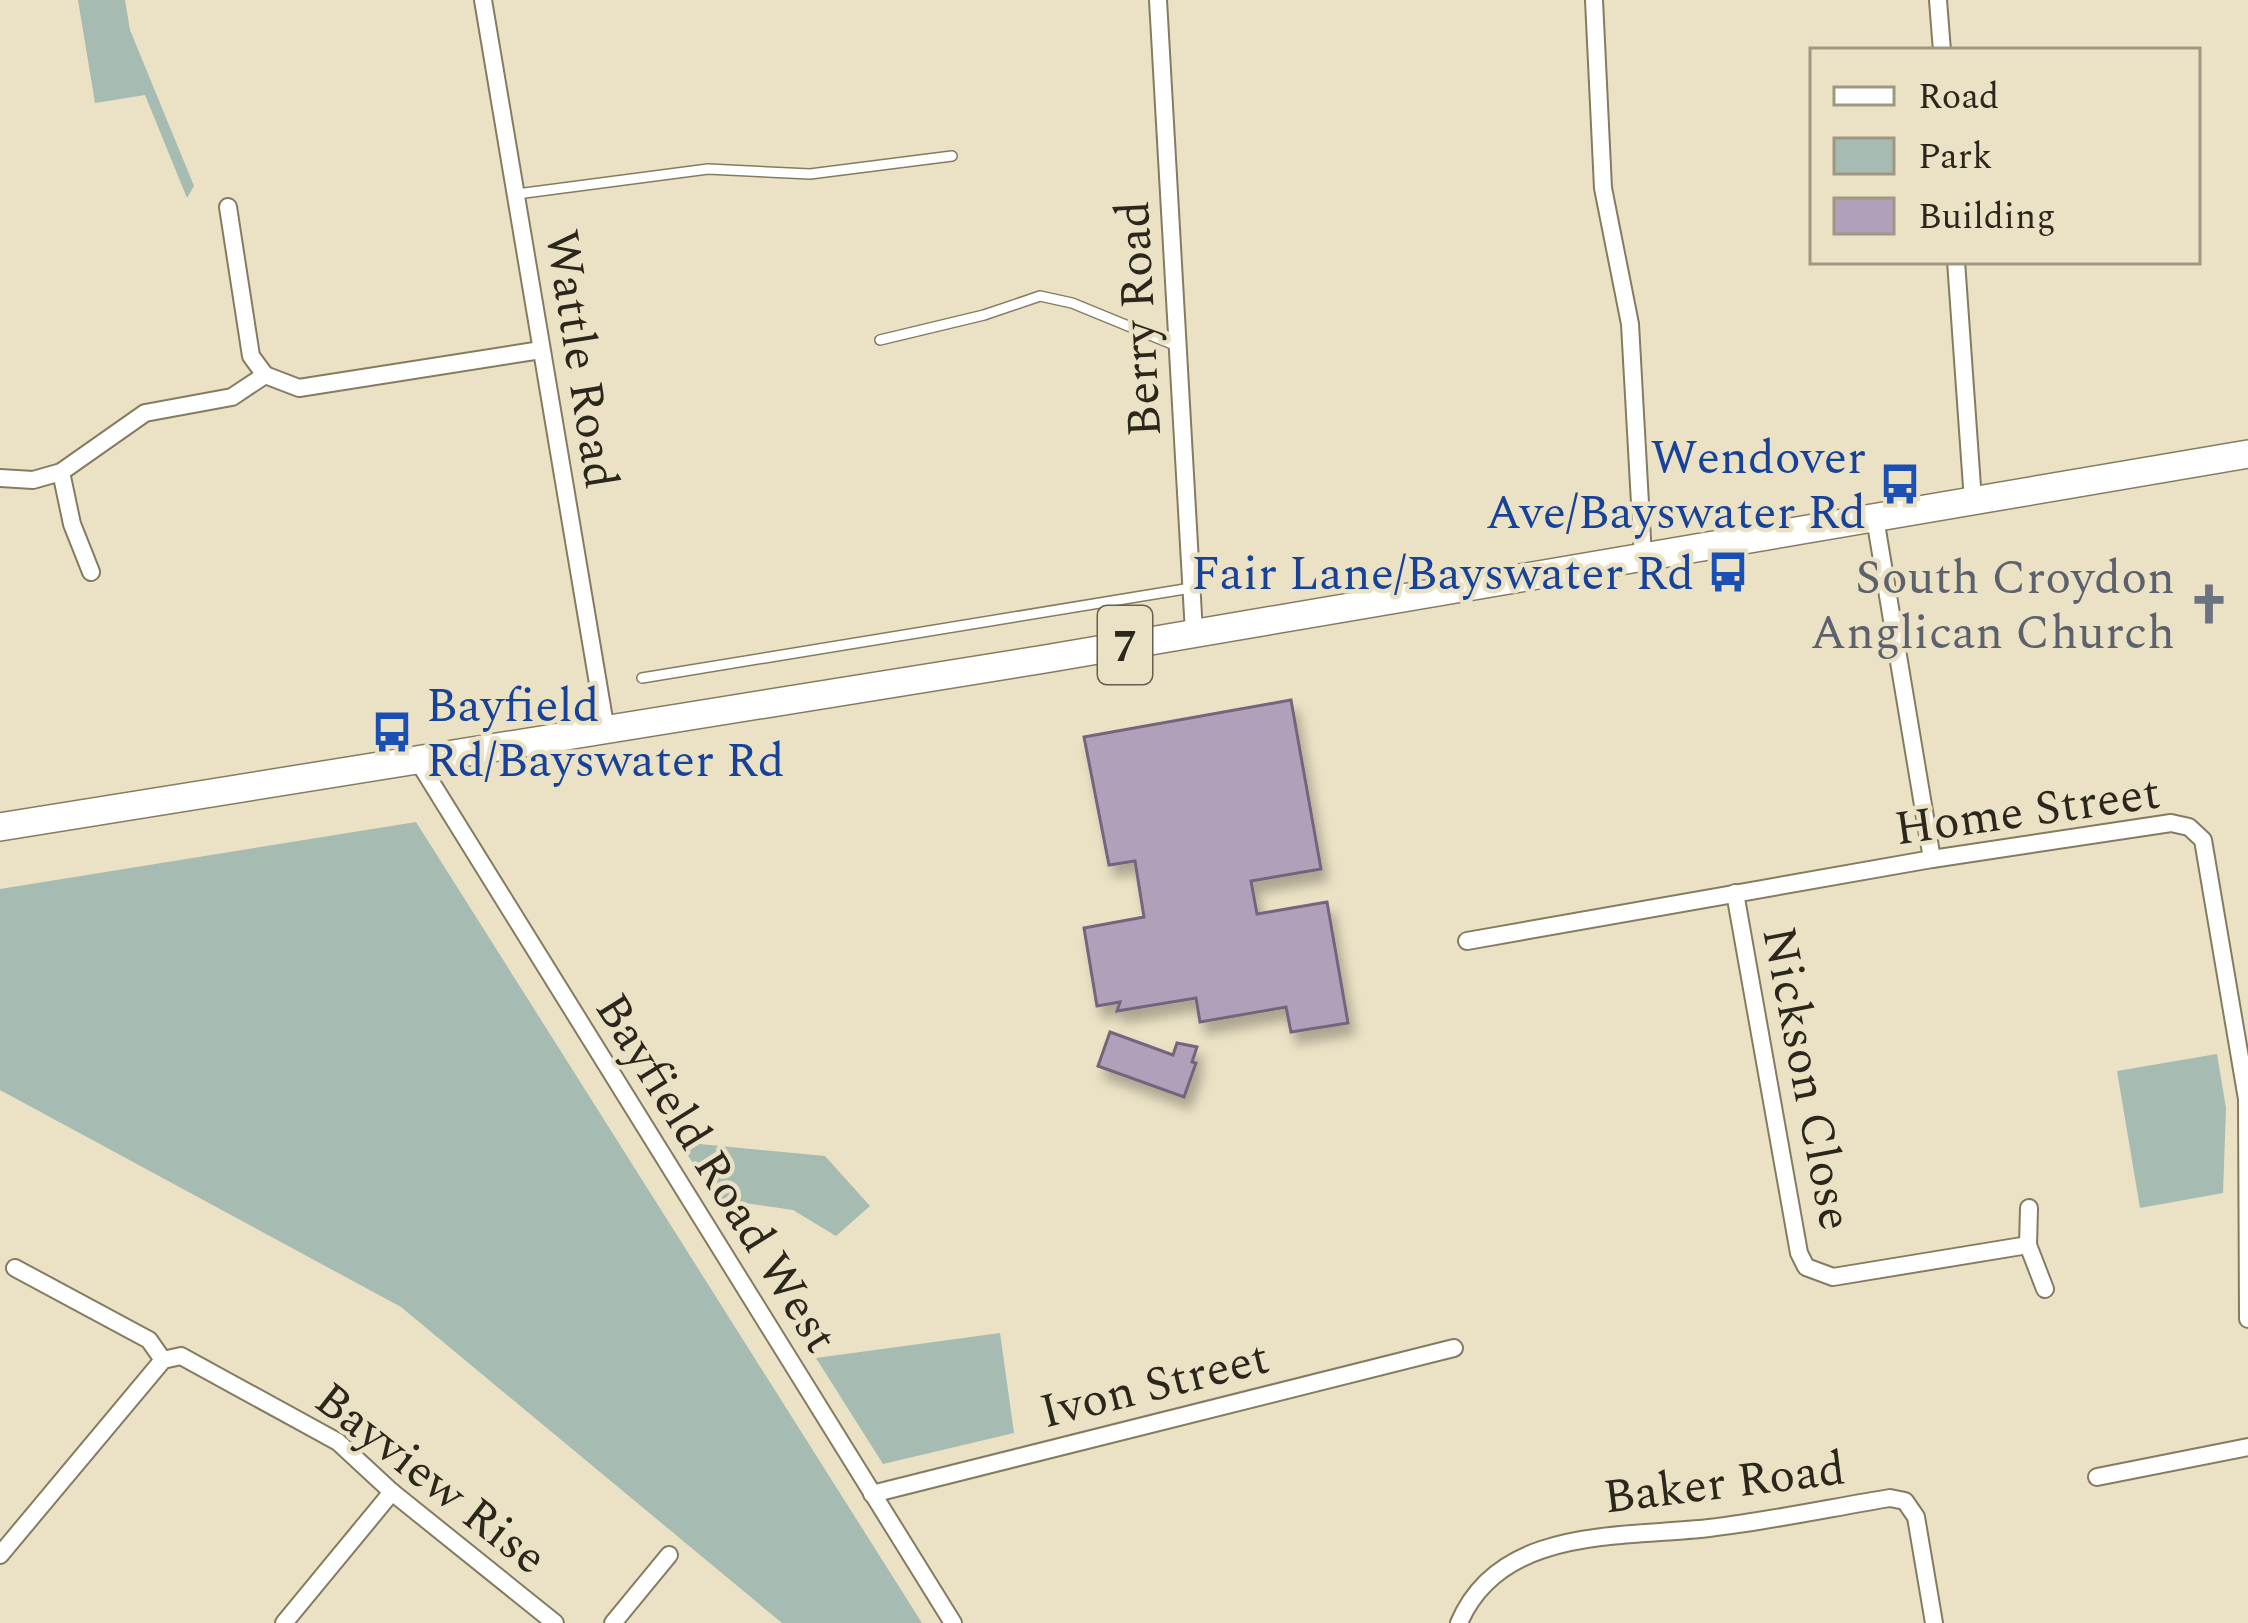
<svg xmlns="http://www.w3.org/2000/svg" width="2248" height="1623" viewBox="0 0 2248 1623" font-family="Spectral,serif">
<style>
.green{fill:#a6bbb1}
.building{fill:#b1a0b9;stroke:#74657c;stroke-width:3;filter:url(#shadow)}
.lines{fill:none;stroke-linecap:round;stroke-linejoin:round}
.service-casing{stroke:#847b61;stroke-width:12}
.minor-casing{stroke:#847b61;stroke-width:20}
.primary-casing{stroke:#847b61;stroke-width:30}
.service{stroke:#fff;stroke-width:9}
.minor{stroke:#fff;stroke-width:16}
.primary{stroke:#fff;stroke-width:27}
.labels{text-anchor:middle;stroke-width:9;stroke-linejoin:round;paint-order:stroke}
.shield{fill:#ebe2c5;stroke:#655f4f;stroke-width:3}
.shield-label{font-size:45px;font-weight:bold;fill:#2b271c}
.street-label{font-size:48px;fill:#2b271c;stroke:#ebe2c5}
.transit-label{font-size:48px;fill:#164399;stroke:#ebe2c5;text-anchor:end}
.worship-label{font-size:48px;fill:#5b616d;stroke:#ebe2c5;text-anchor:end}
</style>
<defs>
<filter id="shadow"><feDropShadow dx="6" dy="11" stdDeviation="6" flood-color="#0004"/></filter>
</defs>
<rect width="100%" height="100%" fill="#ebe2c5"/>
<g class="green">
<polygon points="78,0 125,0 130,30 194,186 187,198 145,95 95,103"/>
<polygon points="416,822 922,1623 782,1623 401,1307 0,1090 0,889"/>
<polygon points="2217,1054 2226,1108 2223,1193 2140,1208 2117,1071"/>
<polygon points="679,1142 825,1156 870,1206 836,1236 793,1210 717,1199"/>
<polygon points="1000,1333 1014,1433 883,1464 816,1358"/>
</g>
<g class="building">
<polygon points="1291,700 1321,869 1251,881 1257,914 1327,902 1348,1023 1291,1032 1286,1007 1200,1022 1196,998 1117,1011 1120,1002 1097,1006 1084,928 1144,917 1135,861 1109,865 1084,737"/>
<polygon points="1110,1032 1173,1055 1177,1043 1197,1047 1192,1062 1196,1063 1184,1097 1098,1066"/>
</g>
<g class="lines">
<g class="service-casing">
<g id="service">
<polyline points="517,194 708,169 810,174 952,156"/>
<polyline points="880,340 984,315 1040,296 1072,303 1177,346"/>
<polyline points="642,678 1191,588"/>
</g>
</g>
<g class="minor-casing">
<g id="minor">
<polyline points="483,0 606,731"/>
<polyline points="1158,0 1194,633"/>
<polyline points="1594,0 1603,188 1630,324 1643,557"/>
<polyline points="1938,0 1942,51"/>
<polyline points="228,207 251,356 265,375"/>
<polyline points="1956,261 1973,501"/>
<polyline points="61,472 72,524 91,572"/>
<polyline points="0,478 33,480 61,472 145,413 232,397 265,375 299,388 541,350"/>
<polyline points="1875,518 1932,859"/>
<polyline points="418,761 953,1623"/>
<polyline points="1735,893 1799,1253 1806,1267 1833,1277 2028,1245"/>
<polyline points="1467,941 1932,859 2171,823 2189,827 2203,840 2247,1099 2248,1319"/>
<polyline points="2029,1208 2028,1245 2045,1289"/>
<polyline points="15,1268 149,1340 163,1360"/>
<polyline points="2097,1477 2248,1447"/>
<polyline points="872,1494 1454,1348"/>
<polyline points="0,1555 163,1360 181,1356 338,1442 392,1492 555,1623"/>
<polyline points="284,1623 392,1492"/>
<polyline points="613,1623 669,1555"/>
<path d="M 1459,1623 C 1500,1526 1621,1538 1709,1528 C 1769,1521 1830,1508 1890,1498 L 1905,1501 L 1916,1517 L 1934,1623"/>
</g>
</g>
<g class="primary-casing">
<polyline id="primary" points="0,827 1045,659 2248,454"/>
</g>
<use href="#service" class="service"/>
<use href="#minor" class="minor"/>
<use href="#primary" class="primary"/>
</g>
<defs>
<g id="bus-bare" transform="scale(3.24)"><path d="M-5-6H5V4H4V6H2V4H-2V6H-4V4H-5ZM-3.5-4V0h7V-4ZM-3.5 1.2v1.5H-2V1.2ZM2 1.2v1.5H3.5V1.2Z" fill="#1a4fb4" stroke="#ebe2c5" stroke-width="2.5" paint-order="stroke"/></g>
<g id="church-bare" transform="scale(3.24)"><path d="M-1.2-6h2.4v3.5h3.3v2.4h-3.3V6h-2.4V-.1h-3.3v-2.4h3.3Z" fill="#6b7280" stroke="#ebe2c5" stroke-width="2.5" paint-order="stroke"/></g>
</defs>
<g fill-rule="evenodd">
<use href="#bus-bare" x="1900" y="484"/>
<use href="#bus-bare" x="1728" y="572"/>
<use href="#church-bare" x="2209" y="604"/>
<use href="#bus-bare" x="392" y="732"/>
</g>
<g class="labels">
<rect class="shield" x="1098" y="606" width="54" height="78" rx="9"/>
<g class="shield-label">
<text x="1125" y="661">7</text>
</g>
<g class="street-label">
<text transform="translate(1137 319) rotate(-93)" y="17">Berry Road</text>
<text transform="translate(583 359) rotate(81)" y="17">Wattle Road</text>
<text transform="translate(2027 809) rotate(-8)" y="17">Home Street</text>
<text transform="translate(1809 1078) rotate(79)" y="17">Nickson Close</text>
<text transform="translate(718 1172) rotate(58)" y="17">Bayfield Road West</text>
<text transform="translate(1154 1383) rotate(-14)" y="17">Ivon Street</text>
<text transform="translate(432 1477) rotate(38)" y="17">Bayview Rise</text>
<text transform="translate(1724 1481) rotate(-7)" y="17">Baker Road</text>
</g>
<g class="transit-label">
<text x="1866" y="473">Wendover<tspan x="1866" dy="55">Ave/Bayswater Rd</tspan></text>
<text x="1694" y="589">Fair Lane/Bayswater Rd</text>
<text x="426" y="721" text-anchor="start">Bayfield<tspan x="426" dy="55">Rd/Bayswater Rd</tspan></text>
</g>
<g class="worship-label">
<text x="2175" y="593">South Croydon<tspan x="2175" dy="55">Anglican Church</tspan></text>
</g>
</g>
<rect x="1810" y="48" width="390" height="216" fill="#ebe2c5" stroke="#9e9781" stroke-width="3"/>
<rect x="1834" y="87" width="60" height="18" fill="#ffffff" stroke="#9e9781" stroke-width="3"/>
<text x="1918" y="108" font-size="36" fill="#2b271c">Road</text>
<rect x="1834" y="138" width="60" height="36" fill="#a6bbb1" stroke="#9e9781" stroke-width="3"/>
<text x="1918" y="168" font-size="36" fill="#2b271c">Park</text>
<rect x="1834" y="198" width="60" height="36" fill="#b1a0b9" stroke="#9e9781" stroke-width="3"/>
<text x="1918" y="228" font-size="36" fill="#2b271c">Building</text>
</svg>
